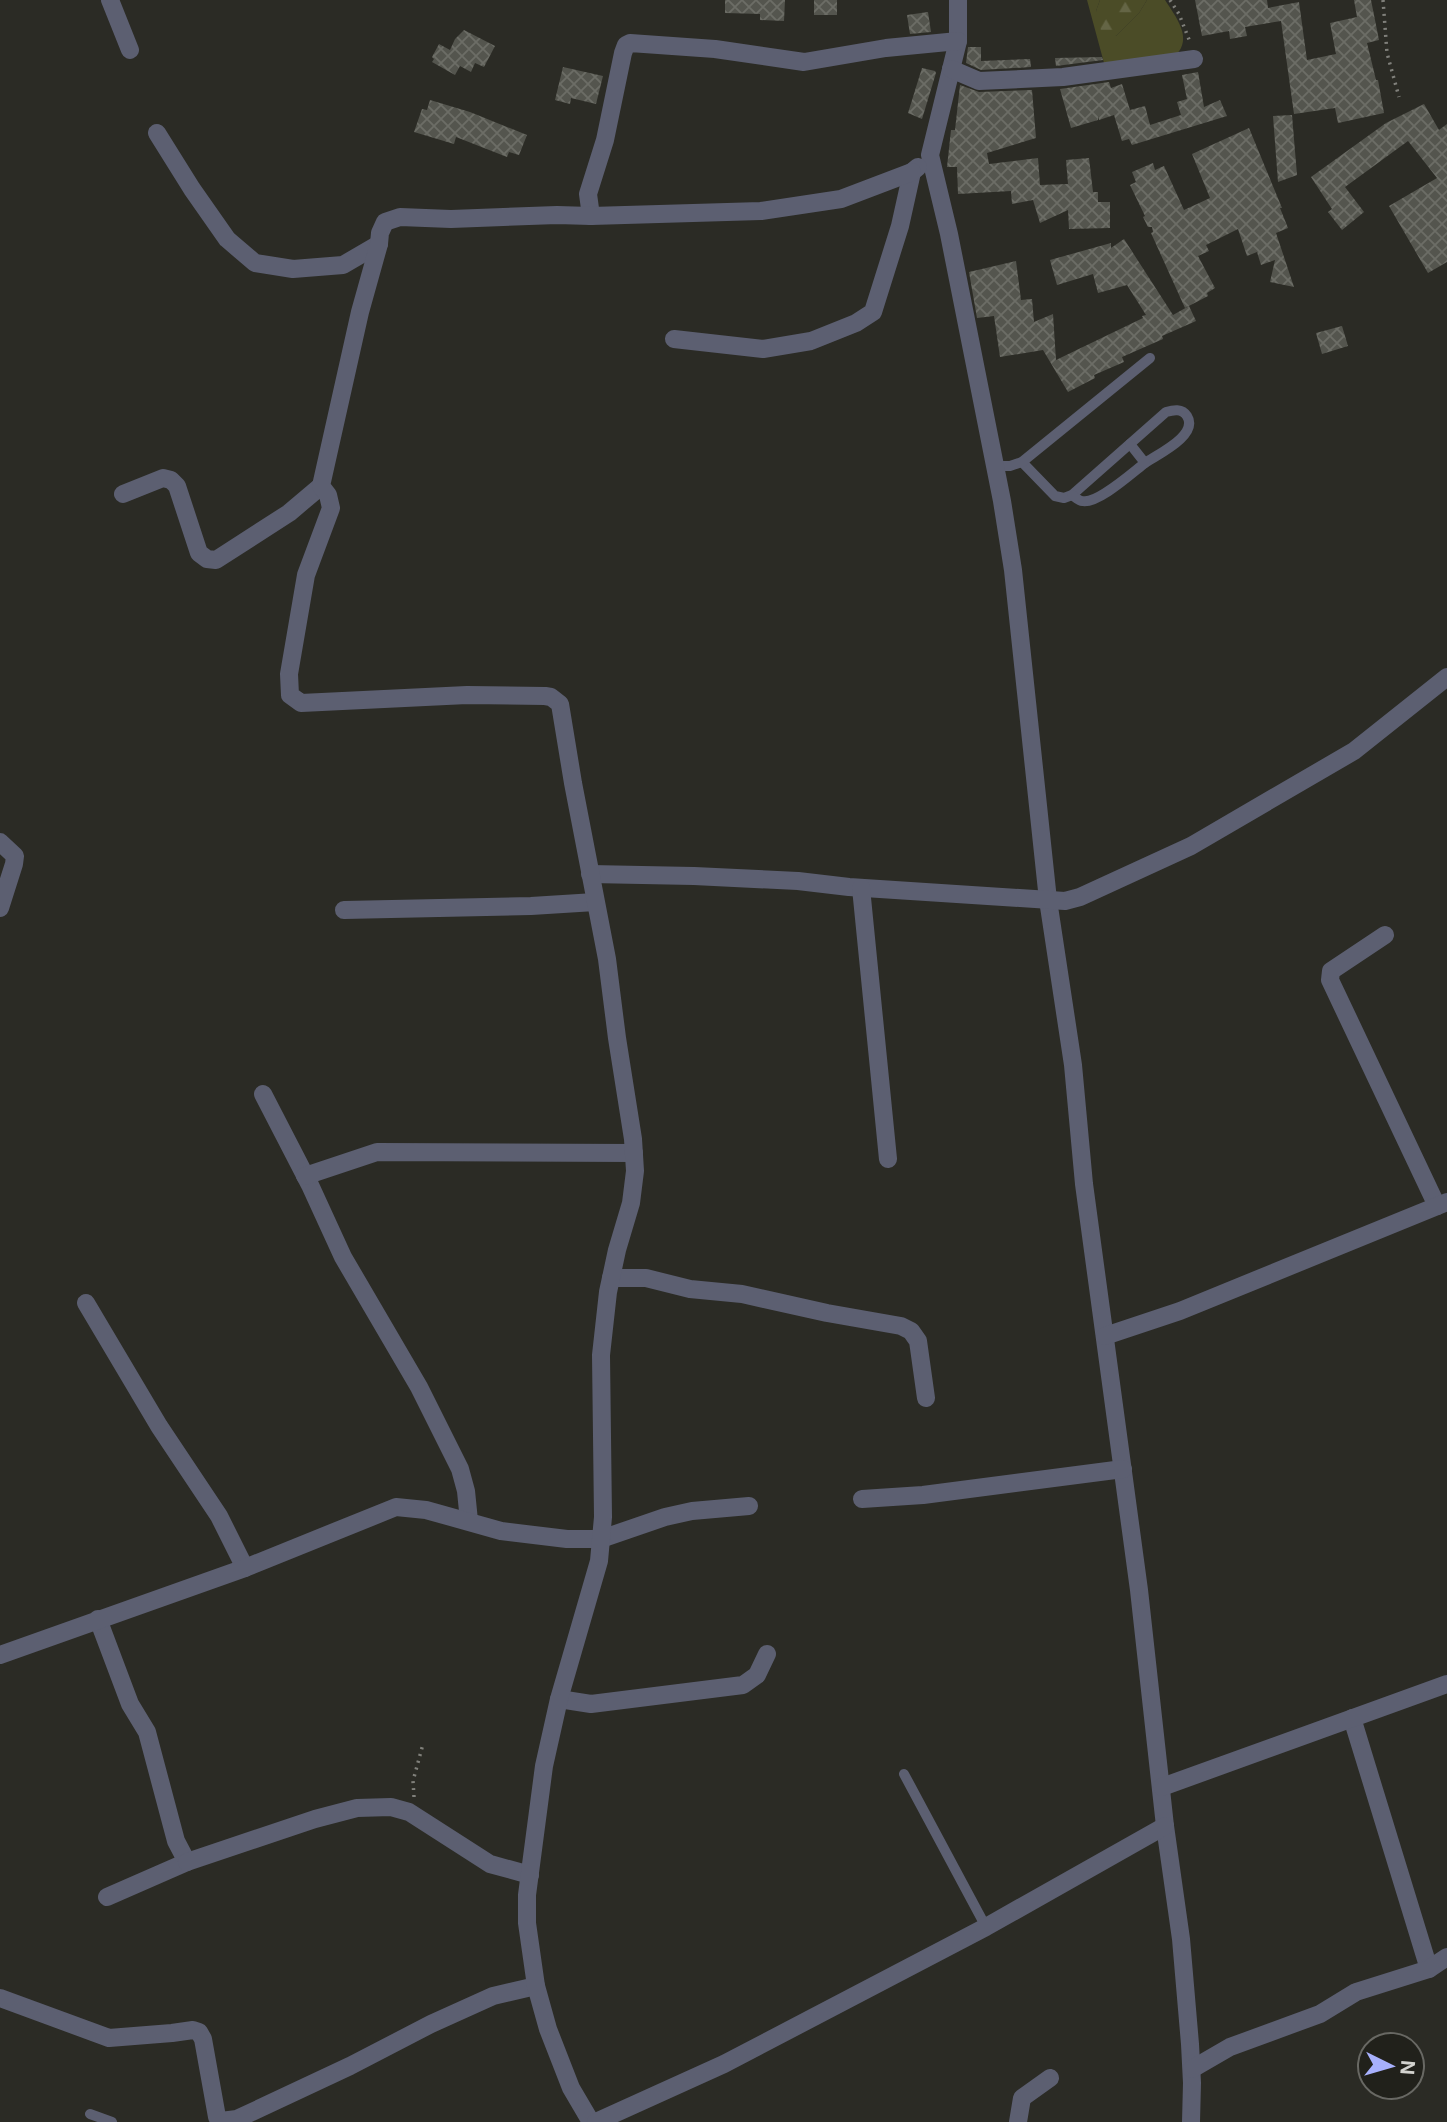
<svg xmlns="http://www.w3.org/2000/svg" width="1447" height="2122" viewBox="0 0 1447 2122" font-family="Inter,sans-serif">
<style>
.green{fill:#4b4c27}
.forest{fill:url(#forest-firs)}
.building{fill:url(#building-cross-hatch)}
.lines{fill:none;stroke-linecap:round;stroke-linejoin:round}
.path{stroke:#80807b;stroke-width:3.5;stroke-dasharray:2 5;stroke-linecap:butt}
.lane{stroke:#5c5f71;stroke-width:10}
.street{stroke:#5c5f71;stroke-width:18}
</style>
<defs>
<pattern id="forest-firs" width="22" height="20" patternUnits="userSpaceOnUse" patternTransform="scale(1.75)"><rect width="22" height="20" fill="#4b4c27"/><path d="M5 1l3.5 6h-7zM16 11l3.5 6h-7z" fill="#646545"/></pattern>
<pattern id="building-cross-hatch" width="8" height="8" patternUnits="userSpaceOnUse" patternTransform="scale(1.75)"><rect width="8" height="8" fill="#54554e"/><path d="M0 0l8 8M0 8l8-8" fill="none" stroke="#6c6d66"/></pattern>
</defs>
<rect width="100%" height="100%" fill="#2b2b25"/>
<path class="green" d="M 1087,0 L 1100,0 L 1096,11 L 1116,36 L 1139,13 L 1147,0 L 1165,0 C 1176,17 1193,38 1176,55 L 1104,63 Z"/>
<polygon class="forest" points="1100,0 1147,0 1139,13 1116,36 1101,31 1096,11"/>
<g class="building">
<polygon points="725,0 785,0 784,21 760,20 760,14 725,13"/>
<rect x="814" y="0" width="23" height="15"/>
<polygon points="1195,0 1267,0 1268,8 1299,2 1307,60 1336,54 1330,23 1357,17 1354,0 1371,0 1379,40 1367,43 1376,80 1378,80 1384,113 1338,123 1335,108 1294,114 1281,21 1245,27 1247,36 1230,39 1229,31 1202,36"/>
<polygon points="928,12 931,32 910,34 907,15"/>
<polygon points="464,30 495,46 484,67 475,63 471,72 460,66 455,75 432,62 434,59 432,57 439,44 450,50 455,39"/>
<polygon points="968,47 981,47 981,61 1030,59 1031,67 981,70 966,63"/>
<polygon points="1102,57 1103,60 1056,66 1055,58"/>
<polygon points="563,67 603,76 596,104 571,98 570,104 555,100"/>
<polygon points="922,68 935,71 936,73 922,119 908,113"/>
<polygon points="1198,72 1204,107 1220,100 1227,116 1132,145 1129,139 1122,141 1114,115 1099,120 1098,116 1098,120 1071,128 1060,89 1109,82 1111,88 1122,84 1130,110 1145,106 1150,125 1181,115 1177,102 1187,99 1182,75"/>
<polygon points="960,85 979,92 1032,90 1036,138 987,153 989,164 1038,158 1040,185 1068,184 1066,160 1089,158 1093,192 1098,192 1098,202 1110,202 1110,228 1069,229 1068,210 1040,223 1033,200 1012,204 1011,191 958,194 957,167 947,167 951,130 955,130"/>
<polygon points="430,100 470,112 527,135 519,155 509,152 507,157 456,137 454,144 414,132 422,109 427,110"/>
<polygon points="1424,104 1439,130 1447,124 1447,262 1428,273 1389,206 1437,178 1408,141 1345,187 1364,212 1342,230 1328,212 1332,209 1311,177 1386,123"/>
<polygon points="1292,115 1297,175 1278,182 1273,116"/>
<polygon points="1249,128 1282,208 1280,208 1288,228 1276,233 1294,287 1270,282 1275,260 1261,265 1257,252 1247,256 1238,229 1206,245 1209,251 1198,256 1215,288 1207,293 1208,296 1185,308 1151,233 1153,232 1152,227 1148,227 1143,217 1145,216 1130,185 1136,182 1132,172 1153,163 1155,170 1164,166 1184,210 1210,198 1192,154"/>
<polygon points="1124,239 1173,315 1189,306 1196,321 1162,336 1163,339 1122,357 1124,362 1094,375 1095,378 1068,392 1043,350 1000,357 994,316 977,318 969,272 1016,261 1021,300 1032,299 1034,322 1053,314 1056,360 1143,318 1142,316 1146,315 1127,285 1098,293 1093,274 1057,285 1050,260 1111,243 1111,248"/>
<polygon points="1342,326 1348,346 1322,354 1316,333"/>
</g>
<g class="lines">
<g class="path">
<polyline points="1170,0 1179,14 1190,42"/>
<polyline points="1383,0 1387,53 1399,97"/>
<polyline points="414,1797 413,1781 423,1744"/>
</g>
<g class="lane">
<path d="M 1022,462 L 1055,496 L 1064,498 L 1072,495 L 1166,412 C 1173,410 1182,408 1187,416 C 1199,435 1158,454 1145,463"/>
<polyline points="995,466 1010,466 1022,462 1150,358"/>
<path d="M 1072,495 C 1074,496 1079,501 1082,501 C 1097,505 1133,472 1145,463 L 1130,444"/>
<polyline points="904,1774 986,1927"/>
<polyline points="90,2114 112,2122"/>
</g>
<g class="street">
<polyline points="110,0 130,50"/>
<polyline points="958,0 958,41 930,155 949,234 1002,501 1013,570 1048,900 1073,1065 1084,1184 1139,1590 1165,1826 1181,1939 1190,2044 1192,2083 1191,2122"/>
<polyline points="951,69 979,81 1063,77 1194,59"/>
<polyline points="157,133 192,189 227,239 255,263 293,269 343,265 379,244"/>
<polyline points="591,216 588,194 605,140 623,53 626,45 630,43 715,49 804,62 886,48 958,41"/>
<polyline points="674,339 763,349 811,341 856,323 873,312 900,226 912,172 918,167"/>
<polyline points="123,494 163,478 171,480 177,486 199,553 207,559 216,560 289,513 321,486"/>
<polyline points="0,842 15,856 14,864 0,908"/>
<polyline points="590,874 694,876 798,881 849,887 1065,901 1080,897 1191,846 1354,751 1447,677"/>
<polyline points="861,888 888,1159"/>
<polyline points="344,910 531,906 595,902"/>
<polyline points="1385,935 1331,971 1330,980 1437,1206"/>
<polyline points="263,1094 310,1185 343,1257 419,1387 460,1469 466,1491 469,1521"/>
<polyline points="305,1176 377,1152 634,1153"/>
<polyline points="611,1278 646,1278 690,1289 742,1294 827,1313 901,1326 911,1331 918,1341 926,1398"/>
<polyline points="86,1303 159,1426 219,1516 245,1568"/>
<polyline points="1105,1336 1180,1311 1447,1202"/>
<polyline points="862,1499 923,1495 1123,1469"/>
<polyline points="98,1619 130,1704 147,1732 176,1841 187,1862 107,1897"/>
<polyline points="0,1655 245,1568 396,1507 426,1510 501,1531 567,1539 601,1539 665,1517 692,1511 749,1506"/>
<polyline points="559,1699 591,1704 743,1685 757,1675 767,1654"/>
<polyline points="1352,1718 1429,1969"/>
<polyline points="1162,1787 1447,1684"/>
<polyline points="187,1862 315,1819 357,1808 391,1807 409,1812 490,1864 530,1875"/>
<polyline points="0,1998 109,2038 172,2033 193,2030 199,2032 203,2039 217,2117 221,2121 237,2119 350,2066 431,2024 493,1996 536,1986"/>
<polyline points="1192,2069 1230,2047 1320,2014 1356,1992 1429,1969 1447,1957"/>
<polyline points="591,2122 571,2088 548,2029 536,1986 527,1923 527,1895 544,1766 559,1699 599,1561 603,1517 601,1355 608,1292 617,1250 631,1203 635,1171 633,1139 617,1038 607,959 573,783 560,704 551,697 545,696 467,695 301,703 290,695 289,674 306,575 331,508 328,495 321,486 360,312 379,244 380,233 385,222 400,217 451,219 557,215 591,216 761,211 841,199 912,172"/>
<polyline points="596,2122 724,2064 986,1927 1165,1826"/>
<polyline points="1018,2122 1022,2098 1050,2078"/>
</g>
</g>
<g transform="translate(1391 2066) rotate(95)"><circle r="33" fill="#21211b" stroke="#686863" stroke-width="2"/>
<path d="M0-5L12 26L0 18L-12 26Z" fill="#a7b0fc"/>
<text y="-10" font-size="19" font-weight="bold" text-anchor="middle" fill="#d3d3cf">N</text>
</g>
</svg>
